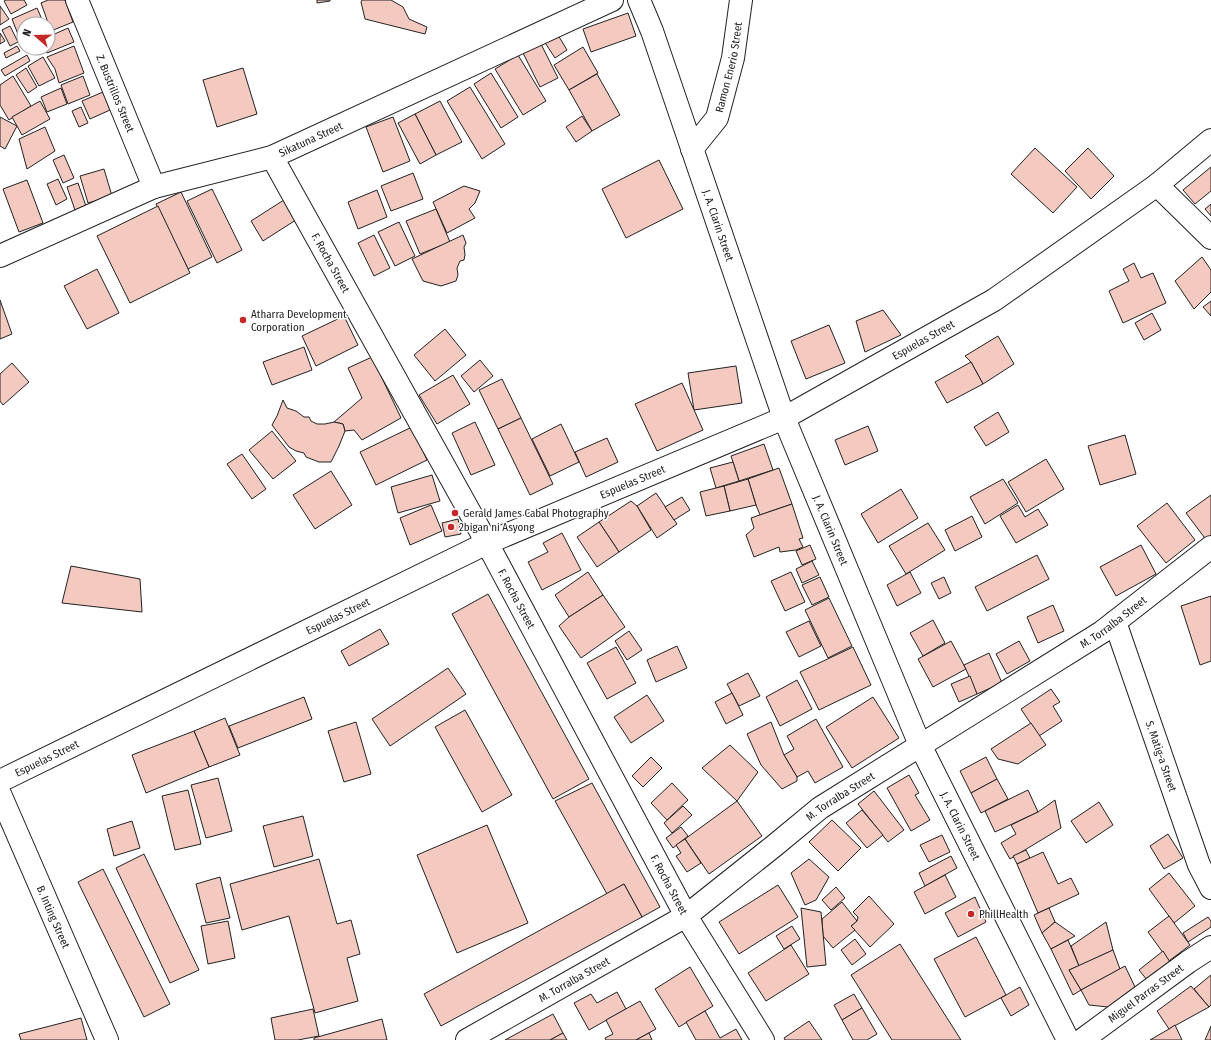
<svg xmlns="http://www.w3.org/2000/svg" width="1211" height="1040" viewBox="0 0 1211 1040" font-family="'Fira Sans Condensed',sans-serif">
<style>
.building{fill:#f3c9c0;stroke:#222}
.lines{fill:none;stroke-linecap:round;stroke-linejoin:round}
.minor-casing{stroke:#222;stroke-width:24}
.major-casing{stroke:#222;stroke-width:24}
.minor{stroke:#fff;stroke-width:22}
.major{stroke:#fff;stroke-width:22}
.poi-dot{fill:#c62828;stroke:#fff;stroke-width:1.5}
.labels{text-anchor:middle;stroke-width:3;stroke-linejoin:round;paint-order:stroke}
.street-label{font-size:11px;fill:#222;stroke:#fff}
.poi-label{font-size:11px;fill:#222;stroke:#fff;text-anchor:start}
</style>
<rect width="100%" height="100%" fill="#fff"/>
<g class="building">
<polygon points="6,0 24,0 27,5 11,14 4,1"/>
<polygon points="48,0 65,0 73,22 51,31 41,3"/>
<polygon points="317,0 330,0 330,1 317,3"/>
<polygon points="362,0 391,0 403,7 409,19 427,27 425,34 365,19 361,2"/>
<polygon points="0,6 9,19 0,25"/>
<polygon points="37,8 44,24 24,24 24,41 21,42 12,19"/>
<polygon points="628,13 636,36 591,52 583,29"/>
<polygon points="10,26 18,42 10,46 2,30"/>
<polygon points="68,28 74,42 47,53 45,48 48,48 48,37"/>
<polygon points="555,30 567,50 555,58 542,38"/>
<polygon points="0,33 5,41 0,44"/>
<polygon points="541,44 558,78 540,87 523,53"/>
<polygon points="17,46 20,51 6,58 4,53"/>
<polygon points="74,46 84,73 59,83 55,69 47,57"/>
<polygon points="583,47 598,73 569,90 554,65"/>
<polygon points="27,55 30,61 5,76 1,70"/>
<polygon points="518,55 546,101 523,115 495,69"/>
<polygon points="43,57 55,78 39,86 28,66"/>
<polygon points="26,68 37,87 28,93 16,75"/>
<polygon points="243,68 257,114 217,127 203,80"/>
<polygon points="491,73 518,117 501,128 474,84"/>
<polygon points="597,74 620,115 592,131 569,90"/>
<polygon points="13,76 31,106 9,120 0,105 0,85"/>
<polygon points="83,76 90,95 68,104 61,85"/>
<polygon points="470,87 505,144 482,159 447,101"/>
<polygon points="61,88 67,104 47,112 41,97"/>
<polygon points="103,92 110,110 90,119 82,101"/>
<polygon points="40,101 50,119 22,135 12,117"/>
<polygon points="440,101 462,142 436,155 415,114"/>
<polygon points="81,107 88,123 79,127 72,111"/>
<polygon points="415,114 436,155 420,164 398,123"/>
<polygon points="582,116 592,131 576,142 566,127"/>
<polygon points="0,117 17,126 5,149 0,146"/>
<polygon points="393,117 410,161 383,172 366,127"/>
<polygon points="45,127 55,151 27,169 19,139"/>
<polygon points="1035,148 1077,187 1053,213 1011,174"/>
<polygon points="1088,148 1114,176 1091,199 1065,171"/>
<polygon points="64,155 74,178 63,183 53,160"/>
<polygon points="659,160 683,209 626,238 602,189"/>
<polygon points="1211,167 1211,191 1195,204 1183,190"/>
<polygon points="104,169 112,196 88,203 80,176"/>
<polygon points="413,173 423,199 391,211 381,186"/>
<polygon points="58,179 67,199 56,205 47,184"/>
<polygon points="27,180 43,223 19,232 3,189"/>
<polygon points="78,183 87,209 76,213 67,187"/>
<polygon points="464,186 480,191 475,203 469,209 475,218 447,233 433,202"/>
<polygon points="212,189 242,250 217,263 187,201"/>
<polygon points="377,190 387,217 358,229 348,202"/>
<polygon points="181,192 212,257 188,269 156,204"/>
<polygon points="287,198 299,218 263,241 251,221"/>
<polygon points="1211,204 1211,216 1205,209"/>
<polygon points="158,206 190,273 130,303 97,236"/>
<polygon points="436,209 450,242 420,254 406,221"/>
<polygon points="399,222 415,256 395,266 378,232"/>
<polygon points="374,235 390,268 374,276 358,243"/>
<polygon points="463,235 466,243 464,247 465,255 464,260 460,261 457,268 458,275 456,281 441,286 423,281 412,259"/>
<polygon points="1202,257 1211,270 1211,292 1194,309 1175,281"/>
<polygon points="1134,263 1141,278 1153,273 1166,303 1123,323 1109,291 1129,281 1123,269"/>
<polygon points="97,269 119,313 87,329 64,286"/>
<polygon points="0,300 12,334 0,339"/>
<polygon points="1211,301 1211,316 1203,307"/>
<polygon points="883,310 901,335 865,352 856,321"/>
<polygon points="1152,313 1161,330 1144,340 1135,323"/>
<polygon points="344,316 358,345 316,366 302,336"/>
<polygon points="829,325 845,363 806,379 791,341"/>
<polygon points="445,329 466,355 435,381 414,355"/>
<polygon points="998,336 1014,364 983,384 971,362 965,356"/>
<polygon points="304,347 312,370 272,385 263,362"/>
<polygon points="372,357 401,418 362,440 354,430 345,431 343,424 334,422 362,398 348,368"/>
<polygon points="480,360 493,376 474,392 461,376"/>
<polygon points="971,362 983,384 947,403 935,382"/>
<polygon points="12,363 29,382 3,405 0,401 0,374"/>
<polygon points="736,366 742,403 694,410 688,373"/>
<polygon points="453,375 470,404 437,424 419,395"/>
<polygon points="502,379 521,418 498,429 479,390"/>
<polygon points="682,383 703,430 657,451 635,404"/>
<polygon points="283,400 287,408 296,411 304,417 309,417 311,421 317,424 325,424 334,422 343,424 345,431 339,446 331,462 319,462 306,457 304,453 296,451 289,447 272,425 277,416"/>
<polygon points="998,412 1009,432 986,446 974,427"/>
<polygon points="521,418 553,484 530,495 498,429"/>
<polygon points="475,422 495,465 471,475 452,433"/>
<polygon points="561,424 579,462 550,476 532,439"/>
<polygon points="868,426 878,451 845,465 835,440"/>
<polygon points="412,427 427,460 376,485 360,452"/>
<polygon points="272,431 296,461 273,479 249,450"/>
<polygon points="1125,435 1136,474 1100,485 1088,446"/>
<polygon points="607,438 618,462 586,477 575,452"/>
<polygon points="764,444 773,470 739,481 731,456"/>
<polygon points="242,454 266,489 252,499 227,464"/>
<polygon points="1046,459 1064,489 1026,512 1008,482"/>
<polygon points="733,462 739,481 716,488 710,468"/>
<polygon points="779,468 792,504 760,515 756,505 748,479"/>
<polygon points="331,471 352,505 315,529 293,495"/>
<polygon points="432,475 440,501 398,513 391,487"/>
<polygon points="748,479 756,505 730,511 724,486"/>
<polygon points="1003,479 1018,503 985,524 970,497"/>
<polygon points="724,486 730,511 706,516 700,492"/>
<polygon points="901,489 918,518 878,543 861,514"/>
<polygon points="656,493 677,524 657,538 637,506"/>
<polygon points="1211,495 1211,538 1207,541 1186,513"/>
<polygon points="682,497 690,510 674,520 665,507"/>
<polygon points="631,501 637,506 651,530 619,552 599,522"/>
<polygon points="1167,503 1195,540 1166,563 1137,526"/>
<polygon points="792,504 803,538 799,539 803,547 796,550 780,552 779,547 754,557 746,535 754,528 751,518"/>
<polygon points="431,505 442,531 410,545 400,518"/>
<polygon points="1018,505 1025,517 1038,509 1048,525 1016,543 1000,516"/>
<polygon points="972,516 982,537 955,551 945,530"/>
<polygon points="458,519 461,534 445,537 442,523"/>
<polygon points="599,522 619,552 597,567 577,537"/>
<polygon points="928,523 945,550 906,574 889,546"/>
<polygon points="562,533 581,570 542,590 528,562 548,552 543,543"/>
<polygon points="810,545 816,559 802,565 796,551"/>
<polygon points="1141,545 1156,574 1116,596 1100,567"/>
<polygon points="1037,555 1049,579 987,611 975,587"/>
<polygon points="812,561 819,575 802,583 796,569"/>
<polygon points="71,566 140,579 142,612 62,603"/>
<polygon points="588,572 603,595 569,617 555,595"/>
<polygon points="791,572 805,602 785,611 771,581"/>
<polygon points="910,572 921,593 897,606 887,585"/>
<polygon points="820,577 829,597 812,605 802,585"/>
<polygon points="944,577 951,593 939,599 931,583"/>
<polygon points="488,594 589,779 553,799 452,614"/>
<polygon points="603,595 625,627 581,658 559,626 569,617"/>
<polygon points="1211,596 1211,661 1200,665 1181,606"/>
<polygon points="829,598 852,646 828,658 805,610"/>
<polygon points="1053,605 1064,631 1038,643 1027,617"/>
<polygon points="933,620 945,643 923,656 910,633"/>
<polygon points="809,621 821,646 799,657 786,632"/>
<polygon points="380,629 389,644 349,666 341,651"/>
<polygon points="629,631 642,650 627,660 615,641"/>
<polygon points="951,641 966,669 933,687 918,659"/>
<polygon points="1019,641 1030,661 1007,674 996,654"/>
<polygon points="677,646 687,668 656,682 647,660"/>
<polygon points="616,647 636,683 607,699 587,663"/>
<polygon points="853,647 871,685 819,710 800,672"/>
<polygon points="989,653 1002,683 977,694 964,665"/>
<polygon points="448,668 466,694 390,746 372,719"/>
<polygon points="748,673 760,696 739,706 727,684"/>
<polygon points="970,676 977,694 959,702 951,684"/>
<polygon points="797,680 812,709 780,726 766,697"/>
<polygon points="1051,689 1060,702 1053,706 1062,721 1039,736 1021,709"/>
<polygon points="732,693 743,715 726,724 715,702"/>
<polygon points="647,695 664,721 631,743 614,717"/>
<polygon points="304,697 312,719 238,748 229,726"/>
<polygon points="873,697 899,738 852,768 826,727"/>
<polygon points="465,710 512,795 482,812 435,727"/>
<polygon points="225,718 240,755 209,767 194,731"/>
<polygon points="816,719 843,767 815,783 808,771 797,777 784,755 794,749 787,736"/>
<polygon points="356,722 371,774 344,782 328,731"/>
<polygon points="771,722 784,755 797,777 797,781 782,789 761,765 747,734"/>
<polygon points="1031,723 1046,745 1018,764 998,759 991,749"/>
<polygon points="194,731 209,767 146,793 132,755"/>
<polygon points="730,745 758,772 737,801 702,768"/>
<polygon points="651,757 662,768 643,787 632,776"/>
<polygon points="986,757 997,779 971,793 960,771"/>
<polygon points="909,775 919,793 915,795 930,820 911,831 887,788"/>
<polygon points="218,778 232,831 206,838 191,785"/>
<polygon points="997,779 1008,799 981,813 971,793"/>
<polygon points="592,783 660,907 642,917 624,884 607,894 555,801"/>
<polygon points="672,783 688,800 667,820 651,803"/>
<polygon points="188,790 201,844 175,850 162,796"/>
<polygon points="1028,790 1038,812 995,832 985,811"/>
<polygon points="874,791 904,830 888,842 858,804"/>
<polygon points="1055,800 1061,828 1010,859 1001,843 1016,834 1011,825 1038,812"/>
<polygon points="737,801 762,836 709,874 685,839"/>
<polygon points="1099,802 1113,825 1086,843 1071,821"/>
<polygon points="683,806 692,815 672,833 664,823"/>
<polygon points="862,810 883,835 867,848 846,823"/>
<polygon points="303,816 313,856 274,867 263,826"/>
<polygon points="832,820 861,848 838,871 809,842"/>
<polygon points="132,821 140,848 114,856 107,829"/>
<polygon points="487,825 528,923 457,953 417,855"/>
<polygon points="681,827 688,836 673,848 666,838"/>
<polygon points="1168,834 1183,858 1164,869 1150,846"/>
<polygon points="942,835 950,852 929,862 920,845"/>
<polygon points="685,839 701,863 687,872 676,856 681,853 676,845"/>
<polygon points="1026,850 1030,858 1017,864 1013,856"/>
<polygon points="1043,852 1058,884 1071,878 1079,894 1038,913 1017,864"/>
<polygon points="144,854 199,970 170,983 116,868"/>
<polygon points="951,856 957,868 925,886 919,873"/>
<polygon points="319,859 337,924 351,920 360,954 347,958 358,1001 315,1013 289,916 242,930 230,884"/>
<polygon points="809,859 829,877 816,900 805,905 791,873"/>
<polygon points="103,869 170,1004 144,1017 78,882"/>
<polygon points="1169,873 1195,906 1174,923 1149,889"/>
<polygon points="945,875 956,897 925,914 914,892"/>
<polygon points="220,877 230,918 206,923 196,884"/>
<polygon points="624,884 642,917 441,1026 424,994"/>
<polygon points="778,885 798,917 739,954 719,922"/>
<polygon points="836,887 845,898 831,910 822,900"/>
<polygon points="869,896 894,924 870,947 851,926 857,921 858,917 853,912"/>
<polygon points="975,897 986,922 958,937 945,913"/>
<polygon points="842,902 857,921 851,926 855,930 833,948 823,936 822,919"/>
<polygon points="801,908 821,912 826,965 807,967"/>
<polygon points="1049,908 1055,922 1042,933 1034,915"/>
<polygon points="1169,916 1190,945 1169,961 1148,932"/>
<polygon points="1208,917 1211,921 1211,927 1188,942 1183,933"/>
<polygon points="228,921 235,958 208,964 201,926"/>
<polygon points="1055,922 1075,936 1051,949 1042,933"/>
<polygon points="1106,922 1113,950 1079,966 1071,946"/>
<polygon points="792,926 800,939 784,949 776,936"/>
<polygon points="976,937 1006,995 965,1017 934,959"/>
<polygon points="855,939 866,954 852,965 841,950"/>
<polygon points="1068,940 1079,966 1069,970 1081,990 1073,995 1051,949"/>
<polygon points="900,944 961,1040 892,1040 851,975"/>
<polygon points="791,945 809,974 766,1001 748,973"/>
<polygon points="1113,950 1120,969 1081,990 1069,970"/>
<polygon points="1163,951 1170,962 1147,980 1139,970"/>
<polygon points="1125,966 1135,987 1108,1007 1089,1005 1081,990"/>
<polygon points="690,967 713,1006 679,1027 655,989"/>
<polygon points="1211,975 1211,1005 1209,1007 1194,989"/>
<polygon points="1191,986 1209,1007 1169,1029 1157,1011"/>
<polygon points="1020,987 1029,1005 1011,1016 1001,998"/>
<polygon points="617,992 626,1009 589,1030 574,1003 591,994 597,1003"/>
<polygon points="854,994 862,1008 842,1020 834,1005"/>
<polygon points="640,1001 656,1029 636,1040 606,1040 605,1038 613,1034 606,1020"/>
<polygon points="862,1008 877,1034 867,1040 853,1040 842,1020"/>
<polygon points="313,1009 319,1036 298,1040 275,1040 271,1018"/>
<polygon points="705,1011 720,1038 736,1029 742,1040 696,1040 686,1022"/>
<polygon points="553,1014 563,1033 550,1040 505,1040"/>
<polygon points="81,1018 87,1040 21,1040 19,1034"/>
<polygon points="382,1019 387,1040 314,1040 314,1038"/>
<polygon points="809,1021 822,1040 785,1040 784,1038"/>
<polygon points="1175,1025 1182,1040 1150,1040 1169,1029"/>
<polygon points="1211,1026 1211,1040 1205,1040"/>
<polygon points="563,1033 567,1040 550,1040"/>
<polygon points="649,1033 652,1040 636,1040"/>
</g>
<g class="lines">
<g class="minor-casing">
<g id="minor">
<path id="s1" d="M 77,0 L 154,187"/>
<path id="s2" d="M 692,149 L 717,118 L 733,58 L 741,0"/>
<path id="s3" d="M 272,157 L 487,543 L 686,916 L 763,1040"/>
<polyline points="1157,185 1211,238"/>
<path id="s4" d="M 0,256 L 154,187 L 272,157 L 612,0"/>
<path id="s5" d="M 1115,622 L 1199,865 L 1211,888"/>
<path id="s6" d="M 0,781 L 487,543 L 784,418 L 994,300 L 1157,185 L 1211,140"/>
<path id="s7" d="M 0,794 L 107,1040"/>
<path id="s8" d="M 467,1040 L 686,916 L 774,846 L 820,808 L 1102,632 L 1211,547"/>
<path id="s9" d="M 1082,1040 L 1188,962 L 1211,947"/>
</g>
</g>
<g class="major-casing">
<g id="major">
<path id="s10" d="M 639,0 L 652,31 L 784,418 L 920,745 L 1068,1040"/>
</g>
</g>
<use href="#minor" class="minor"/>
<use href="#major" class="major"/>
</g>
<g class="poi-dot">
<circle cx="243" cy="320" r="4"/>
<circle cx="455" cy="513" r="4"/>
<circle cx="451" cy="527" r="4"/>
<circle cx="971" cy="914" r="4"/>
</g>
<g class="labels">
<g class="street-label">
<text dy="4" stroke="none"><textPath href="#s2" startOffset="92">Ramon Enerio Street</textPath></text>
<text dy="4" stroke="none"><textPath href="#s1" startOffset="101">Z. Bustrillos Street</textPath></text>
<text dy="4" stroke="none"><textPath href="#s4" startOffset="333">Sikatuna Street</textPath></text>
<text dy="4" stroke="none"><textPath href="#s10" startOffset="239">J. A. Clarin Street</textPath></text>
<text dy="4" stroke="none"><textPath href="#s3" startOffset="121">F. Rocha Street</textPath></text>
<text dy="4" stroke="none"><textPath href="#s6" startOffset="1024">Espuelas Street</textPath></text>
<text dy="4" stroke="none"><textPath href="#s6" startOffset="700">Espuelas Street</textPath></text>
<text dy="4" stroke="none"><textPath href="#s10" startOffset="564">J. A. Clarin Street</textPath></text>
<text dy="4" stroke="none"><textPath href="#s3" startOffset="505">F. Rocha Street</textPath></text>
<text dy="4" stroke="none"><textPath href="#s6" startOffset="376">Espuelas Street</textPath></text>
<text dy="4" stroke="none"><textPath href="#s8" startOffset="771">M. Torralba Street</textPath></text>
<text dy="4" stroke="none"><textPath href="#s5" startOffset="142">S. Matig-a Street</textPath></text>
<text dy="4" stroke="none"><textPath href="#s6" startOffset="52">Espuelas Street</textPath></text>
<text dy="4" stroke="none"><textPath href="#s8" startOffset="447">M. Torralba Street</textPath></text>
<text dy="4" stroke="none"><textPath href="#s10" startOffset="887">J. A. Clarin Street</textPath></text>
<text dy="4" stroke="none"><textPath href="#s3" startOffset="829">F. Rocha Street</textPath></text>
<text dy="4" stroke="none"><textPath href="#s7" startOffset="134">B. Inting Street</textPath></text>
<text dy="4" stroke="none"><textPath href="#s8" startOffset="123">M. Torralba Street</textPath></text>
<text dy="4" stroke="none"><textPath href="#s9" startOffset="79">Miguel Parras Street</textPath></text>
</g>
<g class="poi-label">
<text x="251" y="318">Atharra Development<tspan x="251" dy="13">Corporation</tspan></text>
<text x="463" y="517">Gerald James Cabal Photography</text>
<text x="459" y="531">2bigan ni Asyong</text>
<text x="979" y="918">PhillHealth</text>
</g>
</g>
<g transform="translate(36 36) rotate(290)"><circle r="19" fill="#ffffff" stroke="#a7a7a7"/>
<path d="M0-3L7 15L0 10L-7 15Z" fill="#c62828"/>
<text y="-6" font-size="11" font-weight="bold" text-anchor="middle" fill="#222222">N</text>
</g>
</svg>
